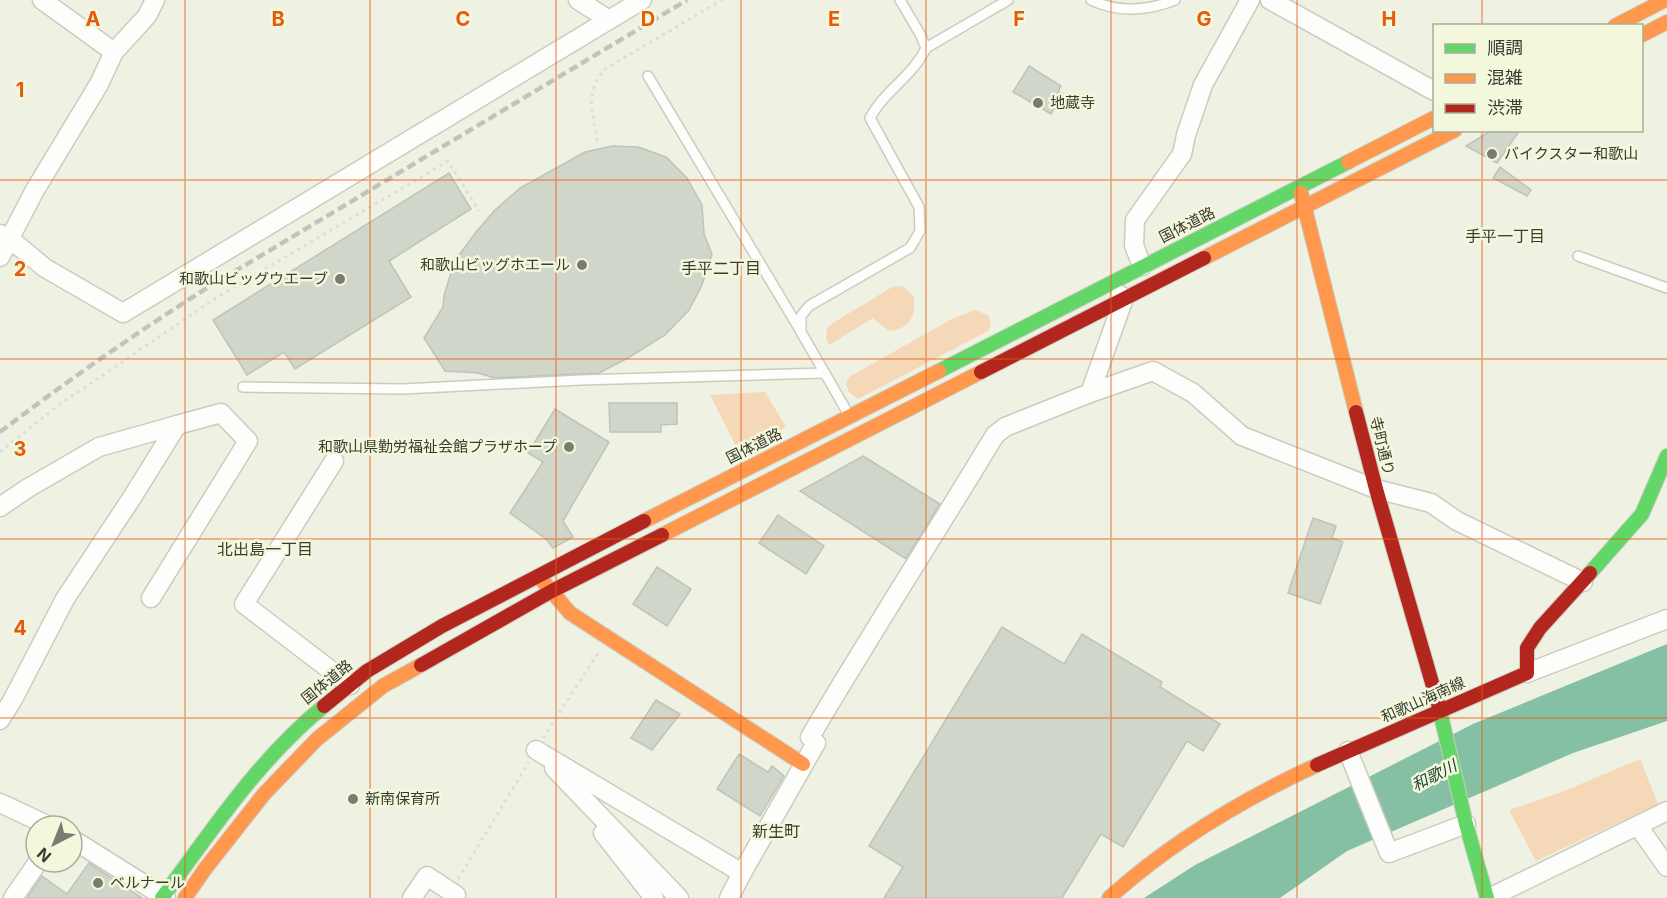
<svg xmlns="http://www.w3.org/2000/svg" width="1667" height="898" viewBox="0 0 1667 898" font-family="Inter,'Noto Sans JP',sans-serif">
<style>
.green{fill:#f4d8b7}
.water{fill:#85c0a5}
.building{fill:#d1d6ca;stroke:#bfc4b8;stroke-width:1.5}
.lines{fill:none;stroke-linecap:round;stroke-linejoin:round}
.lane-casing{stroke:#caccc0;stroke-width:12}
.street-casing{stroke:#caccc0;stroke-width:21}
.fast-casing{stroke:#caccc0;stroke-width:16}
.slow-casing{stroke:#caccc0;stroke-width:16}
.jam-casing{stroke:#caccc0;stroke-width:16}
.path{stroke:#dcded9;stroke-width:3;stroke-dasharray:3 4.5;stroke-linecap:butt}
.lane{stroke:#fdfdfb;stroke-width:9}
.street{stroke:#fdfdfb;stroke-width:18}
.fast{stroke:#63d668;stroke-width:14}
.slow{stroke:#ff974d;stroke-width:14}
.jam{stroke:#b3261e;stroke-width:14}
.rail{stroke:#c2c3bf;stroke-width:4.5;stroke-dasharray:9 4.5;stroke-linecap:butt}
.grid{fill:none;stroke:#e8590c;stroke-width:1.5;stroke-opacity:0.55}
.poi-dot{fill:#797c6f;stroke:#f3f8dc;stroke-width:2}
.labels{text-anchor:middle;stroke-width:5;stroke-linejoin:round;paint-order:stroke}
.poi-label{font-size:15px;fill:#3a3c31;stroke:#f3f8dc;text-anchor:start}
.street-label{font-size:15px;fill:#3a3c31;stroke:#f3f8dc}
.neighbourhood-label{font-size:16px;fill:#3a3c31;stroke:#f3f8dc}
.water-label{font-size:16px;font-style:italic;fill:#1a3f31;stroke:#f3f8dc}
.grid-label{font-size:20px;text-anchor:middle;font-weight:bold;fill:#e8590c;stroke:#f3f8dc;stroke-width:5;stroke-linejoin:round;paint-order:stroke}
</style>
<rect width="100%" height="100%" fill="#eff2e2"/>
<g class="green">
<path d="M 902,286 L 914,297 C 916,316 910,329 889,331 L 873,318 L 829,345 L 826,338 L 827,328 L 833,323 L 892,287 Z"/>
<polygon points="975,310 988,315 991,323 988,331 858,399 849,392 846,383 849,377 952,319"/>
<polygon points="765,392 786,427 739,452 710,395"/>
<polygon points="1640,759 1658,804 1536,861 1509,810 1562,792"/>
</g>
<polygon class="water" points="1667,644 1667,721 1573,753 1347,851 1280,898 1144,898 1195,865 1473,724"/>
<g class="building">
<polygon points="1029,66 1061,86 1058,91 1063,94 1051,114 1013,92"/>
<polygon points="1492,130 1520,130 1497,163 1466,146"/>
<polygon points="612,146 638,147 666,157 687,178 702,205 704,234 712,254 702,285 689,310 665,335 628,358 599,373 495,378 478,373 445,371 424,338 443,307 444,296 450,276 460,254 476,232 495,210 520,188 585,152"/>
<polygon points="1500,167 1531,190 1527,196 1493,178"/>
<polygon points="449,173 471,209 389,261 411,297 295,369 284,352 247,375 213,320"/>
<polygon points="609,403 677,403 677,424 661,425 661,432 610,432"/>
<polygon points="555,409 609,442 563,521 573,537 553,548 546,539 510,513 543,462 528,453"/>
<polygon points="863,456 940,504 906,559 800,491"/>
<polygon points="778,515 824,546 806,574 759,543"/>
<polygon points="1313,518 1336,526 1332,538 1343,542 1320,604 1288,593"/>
<polygon points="657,567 691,589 667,626 633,604"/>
<polygon points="1002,627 1064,664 1082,634 1162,682 1160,687 1220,724 1203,751 1187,741 1123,847 1101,834 1062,898 884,898 903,867 869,846"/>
<polygon points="656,700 680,714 652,750 631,738"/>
<polygon points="739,754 768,772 772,766 784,776 760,816 717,789"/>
<polygon points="89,863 142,898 27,898 42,876 67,894"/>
</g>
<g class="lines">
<g class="lane-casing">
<g id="lane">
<path d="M 1091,0 C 1117,13 1148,11 1175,0"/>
<polyline points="926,48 1008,0"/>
<polyline points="648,76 800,330"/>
<polyline points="1578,256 1667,288"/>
<polyline points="243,387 403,389 581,380 825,373"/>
<path d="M 849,415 L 801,332 L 801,316 L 809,306 L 910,248 L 920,231 L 919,207 L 870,118 C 884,91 913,76 926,48 L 920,34 L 900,0"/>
</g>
</g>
<g class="street-casing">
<g id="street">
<polyline points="42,0 114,52"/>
<polyline points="578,0 609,20"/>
<polyline points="1270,0 1434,91"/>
<polyline points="0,234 10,239 45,268 123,313 642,0"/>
<polyline points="0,257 35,190 99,84 114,52 147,16 155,0"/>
<polyline points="1142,266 1134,245 1135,220 1182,154 1186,135 1203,85 1250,0"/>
<polyline points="1090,393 1153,371 1193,393 1242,436 1376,489 1431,503 1457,521 1583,582"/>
<polyline points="334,461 244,604 350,685"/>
<polyline points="0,507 28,488 99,447 177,425 133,496 65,599 12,701 0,720"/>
<polyline points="151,598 248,441 221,413 177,425"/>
<polyline points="1527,673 1667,619"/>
<polyline points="536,750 742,873 729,898"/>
<polyline points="1348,751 1389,853 1466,824"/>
<polyline points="554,768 679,898"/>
<polyline points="0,803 49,826"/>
<polyline points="1638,826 1667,867"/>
<polyline points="603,833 654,898"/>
<polyline points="72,839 166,898"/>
<path d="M 742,873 L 816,743 L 810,737 C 870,635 934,536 995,435 L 1005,427 L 1090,393 L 1123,301 L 1120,295"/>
<polyline points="13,898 38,862"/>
<polyline points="412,898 427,876 456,895 454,898"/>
<polyline points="1489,898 1667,811"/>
</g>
</g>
<g class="fast-casing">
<g id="fast">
<polyline points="939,371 1348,162"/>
<polyline points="1590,573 1642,514 1667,456"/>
<polyline points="1439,707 1466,824 1487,898"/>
<path d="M 162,898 C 212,830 259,759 324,706"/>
</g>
</g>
<g class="slow-casing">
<g id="slow">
<polyline points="1615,26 1665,0"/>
<polyline points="1642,35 1667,22"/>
<polyline points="1348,162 1434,118"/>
<polyline points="1301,193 1356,412"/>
<polyline points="1204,258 1455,130"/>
<polyline points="644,521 939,371"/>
<polyline points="662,535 981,372"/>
<polyline points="542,580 570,613 803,764"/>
<polyline points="185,898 205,869 264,794 317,739 383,686 421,665"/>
<path d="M 1109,898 C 1171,842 1241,800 1317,765"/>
</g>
</g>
<g class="jam-casing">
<g id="jam">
<polyline points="981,372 1204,258"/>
<polyline points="1356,412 1376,489 1439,707"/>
<polyline points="421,665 550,592 662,535"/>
<polyline points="324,706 367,671 442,626 644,521"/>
<polyline points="1317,765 1527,673 1527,648 1540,628 1590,573"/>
</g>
</g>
<g class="path">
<path d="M 597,141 C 593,113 584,92 605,69 L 722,0"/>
<polyline points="0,452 56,407 216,298 448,161 479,211"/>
<polyline points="543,738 598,653"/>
<polyline points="458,879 529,762"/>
</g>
<use href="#lane" class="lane"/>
<use href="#street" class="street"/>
<use href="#fast" class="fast"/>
<use href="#slow" class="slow"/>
<use href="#jam" class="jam"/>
<path class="rail" d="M 0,432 C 67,381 136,333 207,288 L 687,0"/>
</g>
<path class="grid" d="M 185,0 L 185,898M 370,0 L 370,898M 556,0 L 556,898M 741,0 L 741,898M 926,0 L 926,898M 1111,0 L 1111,898M 1297,0 L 1297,898M 1482,0 L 1482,26M 1482,130 L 1482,898M 0,180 L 1667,180M 0,359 L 1667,359M 0,539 L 1667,539M 0,718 L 1667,718"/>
<g class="poi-dot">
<circle cx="1038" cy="103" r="6"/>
<circle cx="1492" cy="154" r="6"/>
<circle cx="582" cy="265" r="6"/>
<circle cx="340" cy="279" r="6"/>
<circle cx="569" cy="447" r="6"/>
<circle cx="353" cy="799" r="6"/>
<circle cx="98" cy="883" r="6"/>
</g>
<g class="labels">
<g class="poi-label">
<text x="1050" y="108">地蔵寺</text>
<text x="1504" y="159">バイクスター和歌山</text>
<text x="570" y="270" text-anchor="end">和歌山ビッグホエール</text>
<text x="328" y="284" text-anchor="end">和歌山ビッグウエーブ</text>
<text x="557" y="452" text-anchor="end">和歌山県勤労福祉会館プラザホープ</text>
<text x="365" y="804">新南保育所</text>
<text x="110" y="888">ベルナール</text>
</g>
<g class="street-label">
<text transform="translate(1187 225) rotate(-27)" y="5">国体道路</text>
<text transform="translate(754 446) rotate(-27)" y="5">国体道路</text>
<text transform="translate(1382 446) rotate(76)" y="5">寺町通り</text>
<text transform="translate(327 682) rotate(-39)" y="5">国体道路</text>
<text transform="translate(1423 700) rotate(-24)" y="5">和歌山海南線</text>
</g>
<g class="neighbourhood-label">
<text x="1505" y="242">手平一丁目</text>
<text x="721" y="274">手平二丁目</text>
<text x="265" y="555">北出島一丁目</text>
<text x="776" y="837">新生町</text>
</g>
<g class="water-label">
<text transform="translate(1434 775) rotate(-27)" y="6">和歌川</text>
</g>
</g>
<g class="grid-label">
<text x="93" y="26">A</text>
<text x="278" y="26">B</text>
<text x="463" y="26">C</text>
<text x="648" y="26">D</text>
<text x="834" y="26">E</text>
<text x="1019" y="26">F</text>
<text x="1204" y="26">G</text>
<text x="1389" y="26">H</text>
<text x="20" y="97">1</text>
<text x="20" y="276">2</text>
<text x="20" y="456">3</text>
<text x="20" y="635">4</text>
</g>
<rect x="1433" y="24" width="210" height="108" fill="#f3f8dc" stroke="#a9ad98" stroke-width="1.5"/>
<rect x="1445" y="44" width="30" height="9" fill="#63d668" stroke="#a9ad98" stroke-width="1.5"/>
<text x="1487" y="54" font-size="18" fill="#3a3c31">順調</text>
<rect x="1445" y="74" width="30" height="9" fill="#ff974d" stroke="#a9ad98" stroke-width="1.5"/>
<text x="1487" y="84" font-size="18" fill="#3a3c31">混雑</text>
<rect x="1445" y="104" width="30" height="9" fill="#b3261e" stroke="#a9ad98" stroke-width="1.5"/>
<text x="1487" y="114" font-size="18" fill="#3a3c31">渋滞</text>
<g transform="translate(54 844) rotate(222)"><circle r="28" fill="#f3f8dc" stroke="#a9ad98" stroke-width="1.5"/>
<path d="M0-4.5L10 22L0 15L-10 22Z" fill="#797c6f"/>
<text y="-9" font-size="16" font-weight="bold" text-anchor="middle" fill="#3a3c31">N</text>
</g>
</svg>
